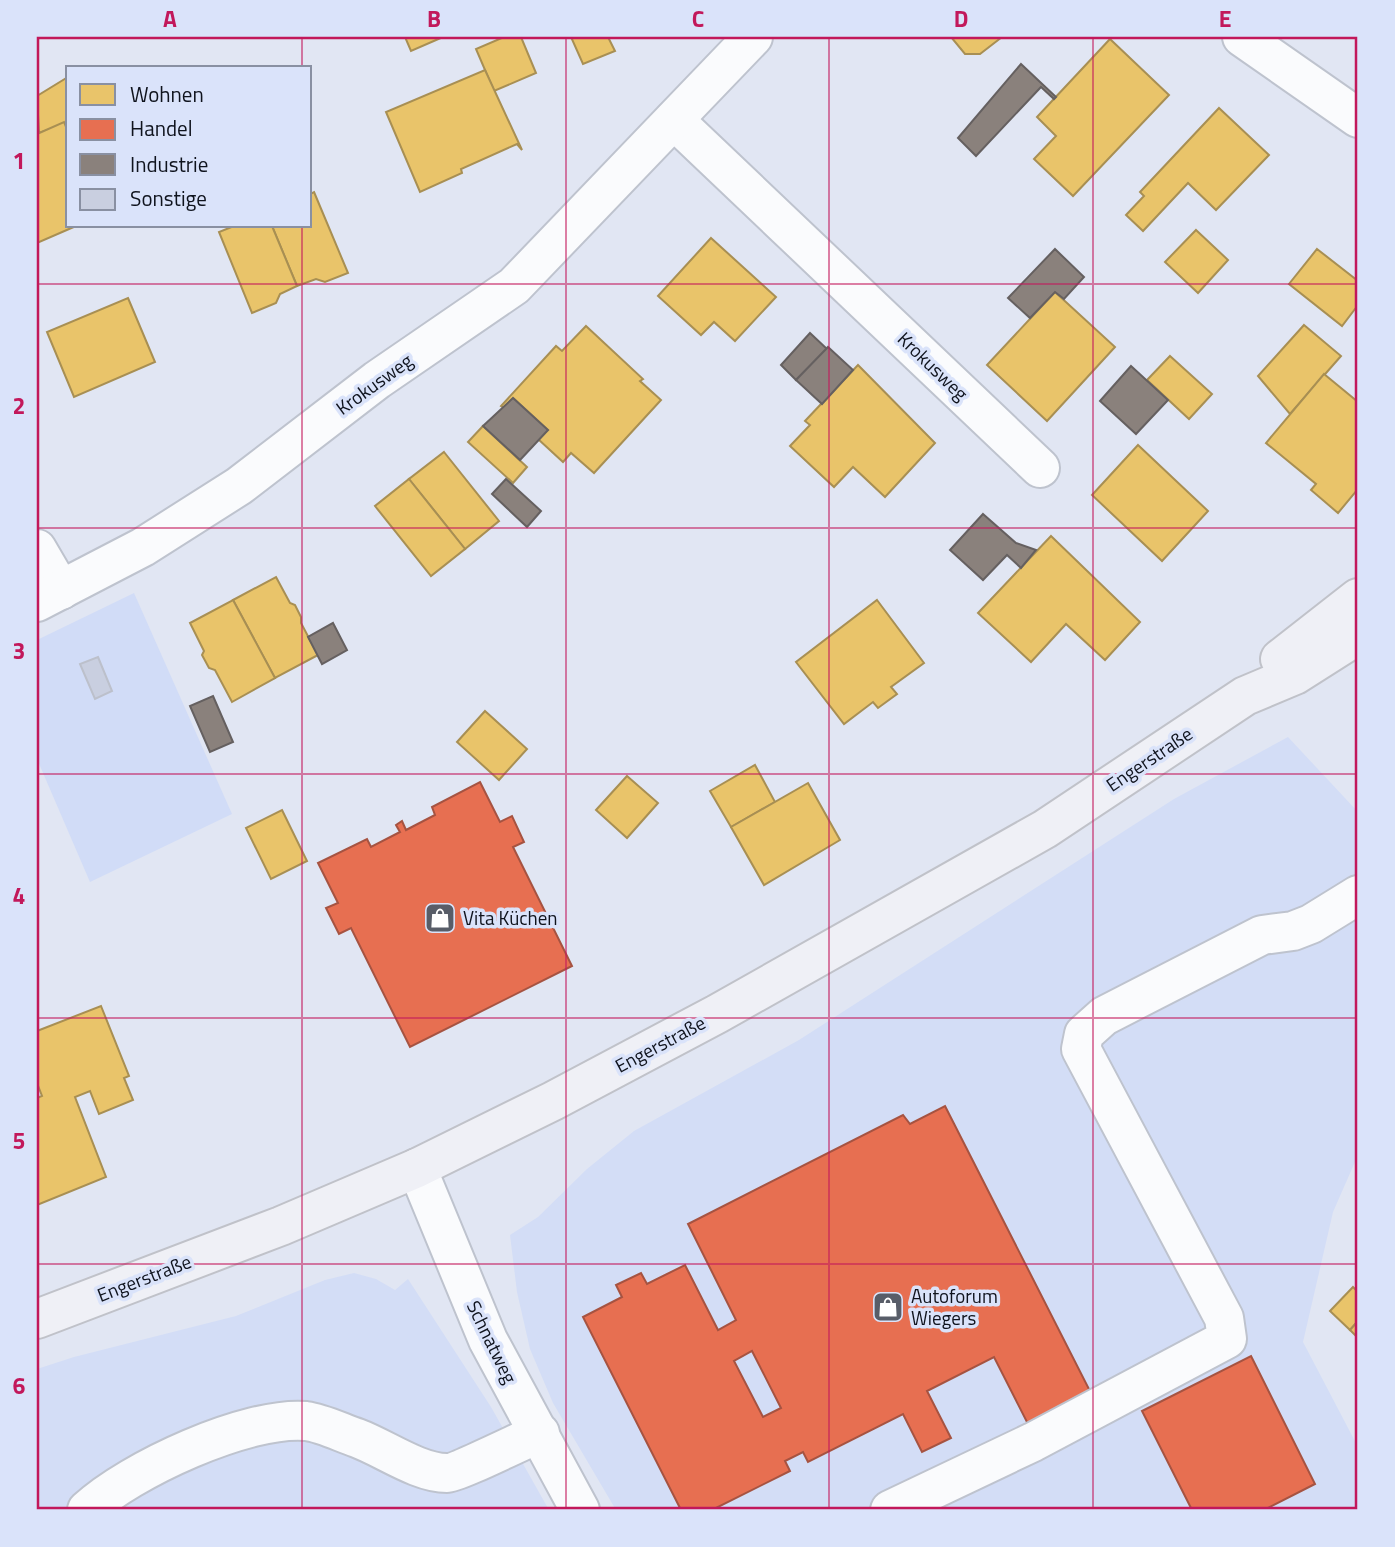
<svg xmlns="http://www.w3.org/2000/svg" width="1395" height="1547" viewBox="0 0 1395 1547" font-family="'Titillium Web',sans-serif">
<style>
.built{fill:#d3ddf6}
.green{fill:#d1dcf7}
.homes{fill:#e9c46a;stroke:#a88f53;stroke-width:2}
.shops{fill:#e76f51;stroke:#a65341;stroke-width:2;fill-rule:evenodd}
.industry{fill:#8a817c;stroke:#656060;stroke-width:2}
.building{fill:#c9cfe0;stroke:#bcc0cb;stroke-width:2}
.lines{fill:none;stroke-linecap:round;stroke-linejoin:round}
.minor-casing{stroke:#bec3ce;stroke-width:42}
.major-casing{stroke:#c0c2c9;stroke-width:42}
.minor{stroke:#fafbfd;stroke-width:38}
.major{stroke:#eff0f6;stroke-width:38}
.grid{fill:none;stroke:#c2185b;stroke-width:2;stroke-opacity:0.55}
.labels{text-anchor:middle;stroke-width:7;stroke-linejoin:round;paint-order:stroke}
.street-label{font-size:19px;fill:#0f131d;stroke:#dae3fa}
.poi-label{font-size:19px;fill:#0f131d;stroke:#dae3fa;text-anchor:start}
.neatline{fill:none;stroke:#c2185b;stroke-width:2.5}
.grid-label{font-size:23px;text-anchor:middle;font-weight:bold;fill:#c2185b}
</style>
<rect width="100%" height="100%" fill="#e1e6f3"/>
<g class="built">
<polygon points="1288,737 1358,812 1358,1155 1333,1212 1303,1342 1358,1447 1358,1499 1355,1501 1358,1510 616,1510 553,1403 530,1349 517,1292 510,1235 538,1217 587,1169 634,1131 799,1040 1174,799"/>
<polygon points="354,1273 376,1279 395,1290 408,1279 491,1407 549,1510 37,1510 37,1369 74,1357 236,1316 325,1280"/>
</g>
<polygon class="green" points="134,593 232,814 90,882 37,759 37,640"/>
<g class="homes">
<polygon points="405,37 443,37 411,51"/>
<polygon points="504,37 521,37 536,73 494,91 476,49"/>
<polygon points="571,37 608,37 615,51 583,64"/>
<polygon points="951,37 1002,37 980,54 965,54"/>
<polygon points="1110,39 1169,95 1073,196 1034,159 1056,136 1037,117"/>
<polygon points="485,70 522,150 517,144 461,169 462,173 420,192 386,112"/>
<polygon points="68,77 68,123 39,133 37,96"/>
<polygon points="1219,108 1269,155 1216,210 1188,183 1143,231 1126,215 1144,196 1140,192"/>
<polygon points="64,122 68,132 68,226 76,226 37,243 37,134"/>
<polygon points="314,192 348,273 325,282 316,279 297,286 272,226 310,226 310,194"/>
<polygon points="234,226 272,226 297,286 280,294 276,303 252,313 219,232"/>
<polygon points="1196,230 1228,260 1198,293 1165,262"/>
<polygon points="711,238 776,297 735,341 714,322 701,335 658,296"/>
<polygon points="1317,249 1358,281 1358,305 1342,326 1289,284"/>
<polygon points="1055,292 1115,347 1047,421 987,365"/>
<polygon points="128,298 155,362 74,397 47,332"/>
<polygon points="1304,325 1341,356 1290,414 1258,376"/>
<polygon points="586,326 643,379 640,381 661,400 594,473 571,453 563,462 538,439 548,430 513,398 504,408 501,406 556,346 562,351"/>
<polygon points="1170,356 1212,394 1189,419 1147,380"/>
<polygon points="858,365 935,443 885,497 853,467 834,487 790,446 810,425 805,421"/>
<polygon points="1324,374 1358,402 1358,489 1338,513 1311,490 1316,484 1266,443"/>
<polygon points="483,426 527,467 513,483 468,442"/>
<polygon points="1138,445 1208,511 1162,561 1092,495"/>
<polygon points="444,452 499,521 465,549 409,479"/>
<polygon points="409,479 465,549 431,576 375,506"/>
<polygon points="1051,536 1140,622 1105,660 1066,624 1031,662 978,613"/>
<polygon points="276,577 290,603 295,605 301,617 301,623 318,655 275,678 233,600"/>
<polygon points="233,600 275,678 232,702 215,670 209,668 202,655 204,651 190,623"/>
<polygon points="877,600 924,663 891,687 897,694 878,708 873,702 844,724 796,662"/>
<polygon points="485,711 527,749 499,780 457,742"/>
<polygon points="755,765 775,802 731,827 710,791"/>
<polygon points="627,776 658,803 627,838 596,810"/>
<polygon points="808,783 840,840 764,885 731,827"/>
<polygon points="282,810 307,861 271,879 246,828"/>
<polygon points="101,1006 129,1076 124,1078 133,1100 99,1114 90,1091 75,1097 106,1177 37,1205 37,1098 42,1096 37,1083 37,1031"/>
<polygon points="1353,1287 1358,1292 1358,1321 1350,1330 1330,1311"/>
<polygon points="1358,1321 1358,1338 1350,1330"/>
</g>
<g class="shops">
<polygon points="480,782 500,822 512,816 524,842 513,847 572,966 410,1047 351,928 339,934 326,908 338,903 318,863 367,839 371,847 400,832 396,825 402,821 406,830 435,815 432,807"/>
<path d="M 945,1106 L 1093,1397 L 1030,1428 L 994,1357 L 927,1391 L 951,1438 L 922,1452 L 903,1414 L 808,1462 L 803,1452 L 785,1461 L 790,1471 L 712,1510 L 681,1510 L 583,1317 L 622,1297 L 616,1285 L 641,1273 L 647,1284 L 685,1265 L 718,1330 L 736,1320 L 688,1224 L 903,1115 L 910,1124 ZM 752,1351 L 781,1408 L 763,1417 L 734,1361 Z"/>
<polygon points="1251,1356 1315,1484 1264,1510 1192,1510 1142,1411"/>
</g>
<g class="industry">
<polygon points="1021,64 1056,97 1054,99 1041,87 976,156 958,138"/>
<polygon points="1055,249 1084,277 1064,299 1055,292 1030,318 1008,298"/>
<polygon points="810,333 827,349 796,380 781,365"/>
<polygon points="828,347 853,370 822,404 796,380"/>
<polygon points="1131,366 1168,400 1136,434 1100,401"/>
<polygon points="513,398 548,430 520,460 483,426"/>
<polygon points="506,479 541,511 527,527 492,494"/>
<polygon points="983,514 1016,543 1036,550 1021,568 1007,555 983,580 950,550"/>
<polygon points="333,623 347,650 322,664 308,637"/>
<polygon points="213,696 233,742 210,752 190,706"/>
</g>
<polygon class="building" points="98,657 112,691 95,699 80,664"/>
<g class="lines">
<g class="minor-casing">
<g id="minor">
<polyline points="1242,37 1358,118"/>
<polyline points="674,120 1040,468"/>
<polyline points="37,549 61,590"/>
<polyline points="37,602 143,547 239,486 377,380 514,286 753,37"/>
<polyline points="417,1168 488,1340 580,1510"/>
<path d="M 87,1510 C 130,1470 247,1416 306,1421 C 322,1423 342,1433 357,1438 C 384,1448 418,1473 447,1473 C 457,1473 525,1439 540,1433"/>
<polyline points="890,1510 1033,1442 1227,1339 1224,1318 1081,1049 1084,1034 1104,1016 1262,935 1293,931 1311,924 1358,895"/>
</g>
</g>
<g class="major-casing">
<g id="major">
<polyline points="1280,659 1358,598"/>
<polyline points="37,1319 281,1226 417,1168 553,1101 717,1014 1045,829 1245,696 1295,675 1358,635"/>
</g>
</g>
<use href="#minor" class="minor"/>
<use href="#major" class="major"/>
</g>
<path class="grid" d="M 302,37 L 302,68M 566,37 L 566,1510M 829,37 L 829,1510M 1093,37 L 1093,1510M 302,226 L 302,1510M 37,284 L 1358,284M 37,528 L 1358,528M 37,774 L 1358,774M 37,1018 L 1358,1018M 37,1264 L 1358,1264"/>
<defs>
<g id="shop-square" transform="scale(1.575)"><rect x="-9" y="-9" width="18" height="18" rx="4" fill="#585d68" stroke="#dae3fa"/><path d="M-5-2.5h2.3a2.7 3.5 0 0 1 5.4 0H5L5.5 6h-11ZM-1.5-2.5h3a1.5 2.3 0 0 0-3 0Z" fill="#fff"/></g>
</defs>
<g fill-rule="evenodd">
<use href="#shop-square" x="440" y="918"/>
<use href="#shop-square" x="888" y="1307"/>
</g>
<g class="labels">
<g class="street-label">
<text transform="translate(933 366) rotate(44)" y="7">Krokusweg</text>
<text transform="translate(374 384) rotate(-36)" y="7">Krokusweg</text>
<text transform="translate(1149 759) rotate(-34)" y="7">Engerstraße</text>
<text transform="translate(660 1044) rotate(-28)" y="7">Engerstraße</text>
<text transform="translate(144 1278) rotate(-21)" y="7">Engerstraße</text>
<text transform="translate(492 1342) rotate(64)" y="7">Schnatweg</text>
</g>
<g class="poi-label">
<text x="463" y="925">Vita Küchen</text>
<text x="911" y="1303">Autoforum<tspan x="911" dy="22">Wiegers</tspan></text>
</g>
</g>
<rect width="1395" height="1547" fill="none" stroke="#dae3fa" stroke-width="77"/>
<rect x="66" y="66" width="245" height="161" fill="#dae3fa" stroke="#8990a2" stroke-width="2"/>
<rect x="80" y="84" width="35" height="21" fill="#e9c46a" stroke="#8990a2" stroke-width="2"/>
<text x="130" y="102" font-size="21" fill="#0f131d">Wohnen</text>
<rect x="80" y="119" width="35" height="21" fill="#e76f51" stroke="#8990a2" stroke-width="2"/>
<text x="130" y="136" font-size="21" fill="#0f131d">Handel</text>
<rect x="80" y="154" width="35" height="21" fill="#8a817c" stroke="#8990a2" stroke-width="2"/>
<text x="130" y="172" font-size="21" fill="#0f131d">Industrie</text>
<rect x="80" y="189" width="35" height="21" fill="#c9cfe0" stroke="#8990a2" stroke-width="2"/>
<text x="130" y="206" font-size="21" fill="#0f131d">Sonstige</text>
<rect x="38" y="38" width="1318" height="1470" class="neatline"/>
<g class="grid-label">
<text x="170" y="27">A</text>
<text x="434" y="27">B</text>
<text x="698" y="27">C</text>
<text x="961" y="27">D</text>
<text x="1225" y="27">E</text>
<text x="19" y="169">1</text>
<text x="19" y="414">2</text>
<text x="19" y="659">3</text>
<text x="19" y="904">4</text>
<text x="19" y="1149">5</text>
<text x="19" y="1394">6</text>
</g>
</svg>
